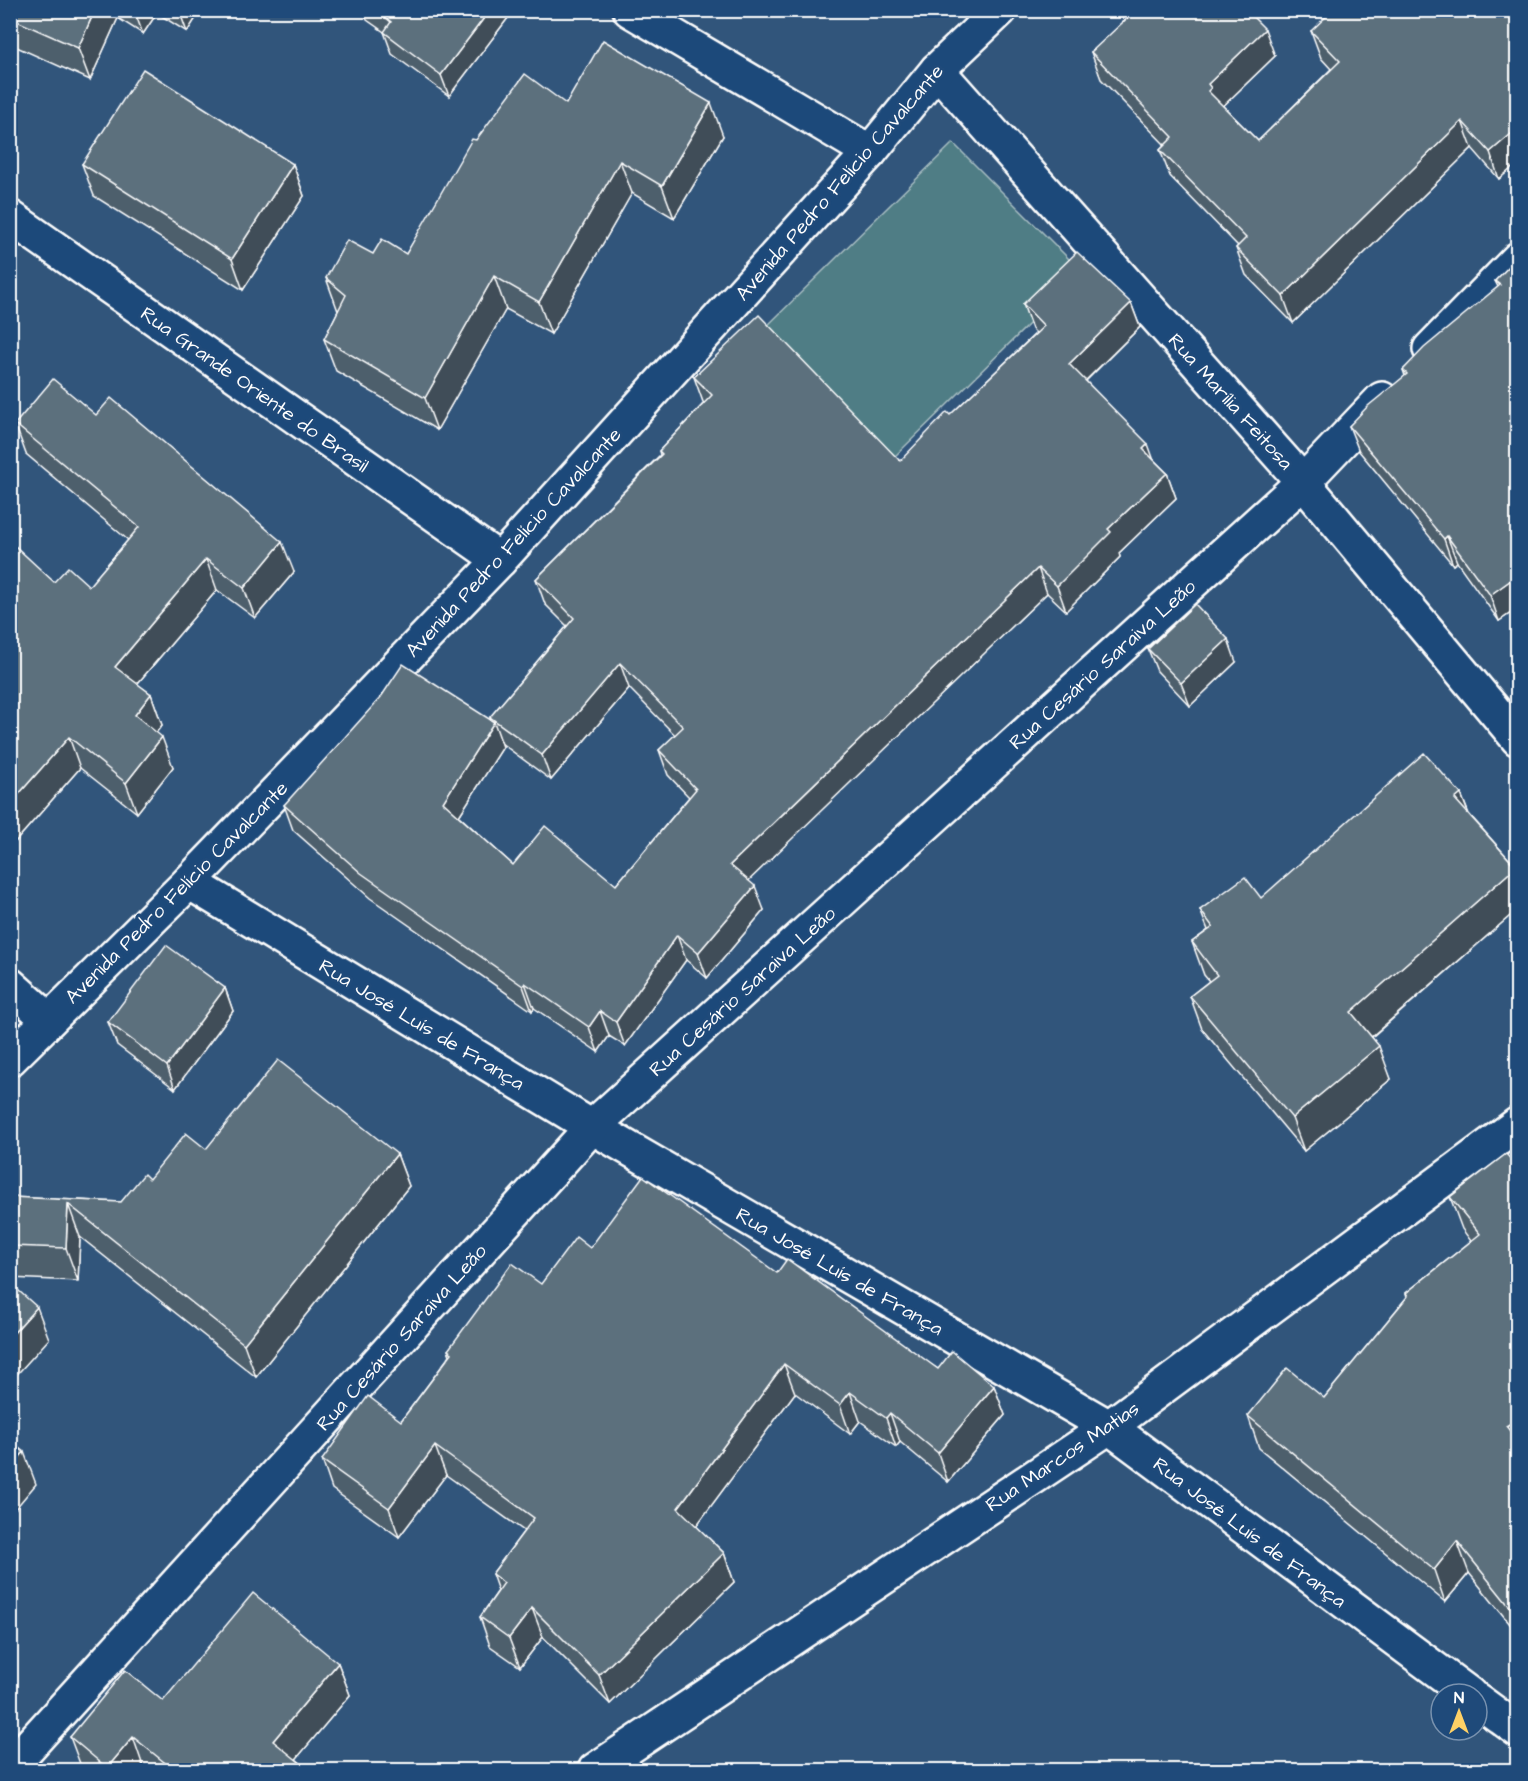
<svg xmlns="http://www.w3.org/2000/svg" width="1528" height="1781" viewBox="0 0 1528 1781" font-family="'Architects Daughter',sans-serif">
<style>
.green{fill:#507d85;stroke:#a8bec2;stroke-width:1.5}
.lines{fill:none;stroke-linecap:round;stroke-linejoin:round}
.minor-casing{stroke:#fff;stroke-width:38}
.minor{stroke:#1f4a7a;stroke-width:33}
.wall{fill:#4e5f6c;stroke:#fff;stroke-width:1.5;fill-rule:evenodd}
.shaded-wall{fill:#404e58;stroke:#fff;stroke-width:1.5}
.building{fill:#5b6f7d;stroke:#fff;stroke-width:1.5}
.labels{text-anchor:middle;stroke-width:6;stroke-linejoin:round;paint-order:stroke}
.street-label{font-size:20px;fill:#fff;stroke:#1f4a7a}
</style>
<rect width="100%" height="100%" fill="#31557b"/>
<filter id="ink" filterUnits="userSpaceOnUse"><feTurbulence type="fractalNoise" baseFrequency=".0167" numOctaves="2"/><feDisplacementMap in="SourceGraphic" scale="12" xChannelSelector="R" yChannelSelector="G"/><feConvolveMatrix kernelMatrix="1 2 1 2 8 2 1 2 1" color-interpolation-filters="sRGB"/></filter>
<g filter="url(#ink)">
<polygon class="green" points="953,143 1082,272 890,461 761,332"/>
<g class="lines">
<g class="minor-casing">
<g id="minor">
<polyline points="630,10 870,152"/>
<polyline points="937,70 1303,482 1518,739"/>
<polyline points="10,217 500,560"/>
<polyline points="1430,349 1518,259"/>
<polyline points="189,882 592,1127 1109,1427 1469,1694"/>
<polyline points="10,985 49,1020"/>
<polyline points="10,1059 189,882 500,560 870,152 937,70 1000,10"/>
<polyline points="1477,1700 1518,1730"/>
<polyline points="10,1767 592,1127 1303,482 1382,399"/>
<polyline points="595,1770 1109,1427 1518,1124"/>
</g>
</g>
<use href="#minor" class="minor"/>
</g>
<g class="wall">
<polygon points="10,10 201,10 187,32 157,13 143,34 118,18 90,80 10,44"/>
<polygon points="363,10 514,10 449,96 392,54 384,32 367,20"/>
<polygon points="1518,10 1518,163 1499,179 1472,148 1293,323 1246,275 1236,248 1238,246 1170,176 1160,150 1165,145 1101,79 1091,52 1275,56 1223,106 1258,141 1331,69 1321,58 1311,31"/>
<polygon points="566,104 723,136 674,218 632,193 551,334 506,309 437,430 336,371 324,339 338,311 326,278 373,254 406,254 476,140"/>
<polygon points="82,164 293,164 304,196 243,290 94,196"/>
<polygon points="1518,257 1518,608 1499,621 1457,562 1453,565 1359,451 1349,426 1405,376 1403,370 1498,287 1495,281"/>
<path d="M 1131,303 L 1140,327 L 1086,381 L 1153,459 L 1167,473 L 1176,498 L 1119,553 L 1120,557 L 1066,611 L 1047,593 L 748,880 L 764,910 L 707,978 L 686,960 L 625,1046 L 609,1036 L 598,1052 L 534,1008 L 532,1011 L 370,898 L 293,830 L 284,805 L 491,721 L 490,717 L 567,626 L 545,604 L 536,579 L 660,455 L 659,451 L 704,403 L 703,402 L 694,377 L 900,461 L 950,415 L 1036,333 L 1032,329 L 1023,304 ZM 629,688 L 675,735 L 659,750 L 668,775 L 689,797 L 616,885 L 513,865 L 459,816 L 503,747 L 501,743 L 551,780 Z"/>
<polygon points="96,415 294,572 255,618 217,590 137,684 151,694 162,725 156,732 173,767 137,813 80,768 15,842 10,838 10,545 54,582 89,586 128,540 26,454 15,424"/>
<polygon points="1148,649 1236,662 1190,706 1157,671"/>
<polygon points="1461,794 1469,814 1516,867 1518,871 1518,909 1372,1037 1391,1079 1304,1151 1202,1029 1190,996 1209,981 1204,975 1192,942 1208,930 1200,910 1261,898"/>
<polygon points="225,988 233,1011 175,1089 117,1045 108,1022"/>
<polygon points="206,1149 397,1154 409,1186 256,1377 80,1237 78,1281 10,1278 10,1197 121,1202 149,1179"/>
<polygon points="1518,1167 1518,1634 1469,1573 1445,1602 1259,1448 1248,1416 1324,1398 1407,1297 1406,1293 1471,1241 1462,1229 1450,1197"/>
<polygon points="590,1248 777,1273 938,1369 994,1386 1005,1415 948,1482 900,1442 896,1447 860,1421 850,1434 795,1393 696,1526 724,1553 734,1582 610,1704 543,1637 520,1667 490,1646 480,1617 498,1591 492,1574 524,1531 446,1475 399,1537 332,1489 322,1460 401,1421 450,1355 448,1350 541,1284"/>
<polygon points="338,1663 350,1695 296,1759 309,1770 147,1770 144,1769 143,1770 84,1770 82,1769 70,1737 163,1701"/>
</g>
<g class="shaded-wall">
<polygon points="95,10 115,10 118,18 90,80 78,48"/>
<polygon points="134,10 156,10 157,13 143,34"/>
<polygon points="179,10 201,10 187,32"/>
<polygon points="490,10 514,10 449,96 441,75"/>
<polygon points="1265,29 1275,56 1219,110 1208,91 1208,84"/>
<polygon points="711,103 723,136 674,218 662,186"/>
<polygon points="1462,121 1472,148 1293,323 1283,296"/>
<polygon points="1518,128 1518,163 1499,179 1490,152"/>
<polygon points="620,161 632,193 551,334 539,302"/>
<polygon points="293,164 304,196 243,290 232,259"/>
<polygon points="494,276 506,309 437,430 425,398"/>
<polygon points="1131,303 1140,327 1078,388 1069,364"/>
<polygon points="1148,444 1157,469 1143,449"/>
<polygon points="1167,473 1176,498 1119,553 1120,557 1066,611 1057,586 1108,529"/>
<polygon points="1447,536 1457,562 1453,565 1444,539"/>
<polygon points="282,542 294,572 255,618 244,588"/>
<polygon points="206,559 217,590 126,697 115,667"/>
<polygon points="1038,568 1047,593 739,890 730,865"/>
<polygon points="1518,575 1518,608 1499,621 1490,595"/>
<polygon points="1228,639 1236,662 1190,706 1181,683"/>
<polygon points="620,663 629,688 551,780 542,755"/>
<polygon points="151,694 162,725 146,746 135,715"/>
<polygon points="494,722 503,747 452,827 443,802"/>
<polygon points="69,737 80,768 15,842 10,830 10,804"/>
<polygon points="162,737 173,767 137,813 126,783"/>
<polygon points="1461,794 1473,826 1455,799"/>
<polygon points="1516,867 1518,871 1518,909 1363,1044 1351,1012"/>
<polygon points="755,886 764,910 707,978 698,953"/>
<polygon points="677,935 686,960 625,1046 616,1022"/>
<polygon points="525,983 534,1008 532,1011 523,986"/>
<polygon points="225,988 233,1011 175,1089 167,1066"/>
<polygon points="600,1011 609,1036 598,1052 589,1027"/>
<polygon points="1379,1046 1391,1079 1304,1151 1292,1118"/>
<polygon points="397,1154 409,1186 256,1377 244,1344"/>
<polygon points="68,1204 80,1237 78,1281 66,1248"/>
<polygon points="37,1307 49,1339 10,1382 10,1337"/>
<polygon points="784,1364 795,1393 688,1537 678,1508"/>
<polygon points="994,1386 1005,1415 948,1482 938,1453"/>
<polygon points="850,1392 860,1421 850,1434 840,1405"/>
<polygon points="890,1413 900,1442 896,1447 886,1418"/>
<polygon points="1518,1419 1518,1458 1506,1426"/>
<polygon points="435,1446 446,1475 399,1537 389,1508"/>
<polygon points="24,1452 36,1484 10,1515 10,1468"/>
<polygon points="1457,1541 1469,1573 1445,1602 1434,1570"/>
<polygon points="724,1553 734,1582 610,1704 599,1675"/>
<polygon points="532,1608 543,1637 520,1667 509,1638"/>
<polygon points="338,1663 350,1695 287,1770 273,1741"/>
<polygon points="133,1737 144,1769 143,1770 108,1770 107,1768"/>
</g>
<g class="building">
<polygon points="10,10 95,10 78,48 10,18"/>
<polygon points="376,10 490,10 441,75 384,32 391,22"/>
<polygon points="1136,10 1246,10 1265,29 1208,84 1211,88 1208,91 1258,141 1340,61 1311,31 1333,10 1518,10 1518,128 1490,152 1462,121 1283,296 1236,248 1246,238 1160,150 1173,137 1091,52"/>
<polygon points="603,40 711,103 662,186 620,161 539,302 494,276 425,398 324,339 346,295 326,278 347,240 373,254 382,239 406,254 472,139 476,140 525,74 566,104"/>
<polygon points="143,69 293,164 232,259 82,164"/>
<polygon points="1077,252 1131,303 1069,364 1148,444 1143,449 1167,473 1108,529 1111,532 1057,586 1038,568 730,865 755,886 698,953 677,935 616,1022 600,1011 589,1027 525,983 523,986 361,873 284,805 381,697 403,664 494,722 443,802 513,865 545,826 616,885 696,789 659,750 683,727 620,663 542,755 490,717 574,618 536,579 662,454 659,451 712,395 694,377 759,315 900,461 947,412 950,415 1044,326 1023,304"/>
<polygon points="1518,257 1518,575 1490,595 1447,536 1444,539 1349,426 1368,406 1407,374 1403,370 1424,348 1500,285 1495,281"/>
<polygon points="53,379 96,415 111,398 282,542 244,588 206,559 115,667 151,694 135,715 162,737 126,783 69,737 10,804 10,545 13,547 15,546 54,582 68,567 89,586 139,527 15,424"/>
<polygon points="1195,604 1228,639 1181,683 1148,649"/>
<polygon points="1424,753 1461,794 1455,799 1516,867 1351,1012 1379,1046 1292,1118 1190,996 1217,975 1192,942 1213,927 1200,910 1245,877 1261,898"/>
<polygon points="166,945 225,988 167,1066 108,1022"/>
<polygon points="278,1060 397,1154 244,1344 68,1204 66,1248 10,1246 10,1197 121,1202 144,1174 149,1179 186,1133 206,1149"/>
<polygon points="1506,1154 1518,1167 1518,1419 1506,1426 1518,1441 1518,1617 1457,1541 1434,1570 1248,1416 1287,1368 1324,1398 1408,1296 1406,1293 1480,1234 1450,1197"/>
<polygon points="643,1176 777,1273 787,1259 938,1369 952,1351 994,1386 938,1453 890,1413 886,1418 850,1392 840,1405 784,1364 678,1508 724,1553 599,1675 532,1608 509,1638 480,1617 504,1583 492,1574 534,1518 435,1446 389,1508 322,1460 368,1396 401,1421 452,1353 448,1350 512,1263 541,1284 576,1237 590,1248"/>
<polygon points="10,1283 37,1307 10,1337"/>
<polygon points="10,1441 24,1452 10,1468"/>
<polygon points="253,1593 338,1663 273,1741 309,1770 174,1770 133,1737 107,1768 70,1737 125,1670 163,1701"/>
<polygon points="382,1765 386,1770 374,1770"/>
</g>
</g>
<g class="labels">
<g class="street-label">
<text transform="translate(839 182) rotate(-49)" y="7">Avenida Pedro Felício Cavalcante</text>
<text transform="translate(255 389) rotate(35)" y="7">Rua Grande Oriente do Brasil</text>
<text transform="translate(1231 401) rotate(48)" y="7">Rua Marília Feitosa</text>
<text transform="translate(513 542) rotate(-47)" y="7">Avenida Pedro Felício Cavalcante</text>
<text transform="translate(1102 664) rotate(-42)" y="7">Rua Cesário Saraiva Leão</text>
<text transform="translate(176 892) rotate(-45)" y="7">Avenida Pedro Felício Cavalcante</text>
<text transform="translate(742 991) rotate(-42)" y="7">Rua Cesário Saraiva Leão</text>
<text transform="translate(422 1024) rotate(31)" y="7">Rua José Luís de França</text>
<text transform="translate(840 1271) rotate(30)" y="7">Rua José Luís de França</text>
<text transform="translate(401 1337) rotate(-48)" y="7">Rua Cesário Saraiva Leão</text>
<text transform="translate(1062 1456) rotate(-34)" y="7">Rua Marcos Matias</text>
<text transform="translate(1250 1532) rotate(37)" y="7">Rua José Luís de França</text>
</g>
</g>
<rect width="1528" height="1781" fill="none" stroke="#1f4a7a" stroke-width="36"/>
<rect x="18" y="18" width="1492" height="1745" fill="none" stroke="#fff" stroke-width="2" filter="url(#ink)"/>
<g transform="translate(1459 1712)"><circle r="28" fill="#1f4a7a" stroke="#7992af" stroke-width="1.5"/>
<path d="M0-4.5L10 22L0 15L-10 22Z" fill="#ffd166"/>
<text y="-9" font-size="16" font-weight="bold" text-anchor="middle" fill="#ffffff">N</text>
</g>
</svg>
